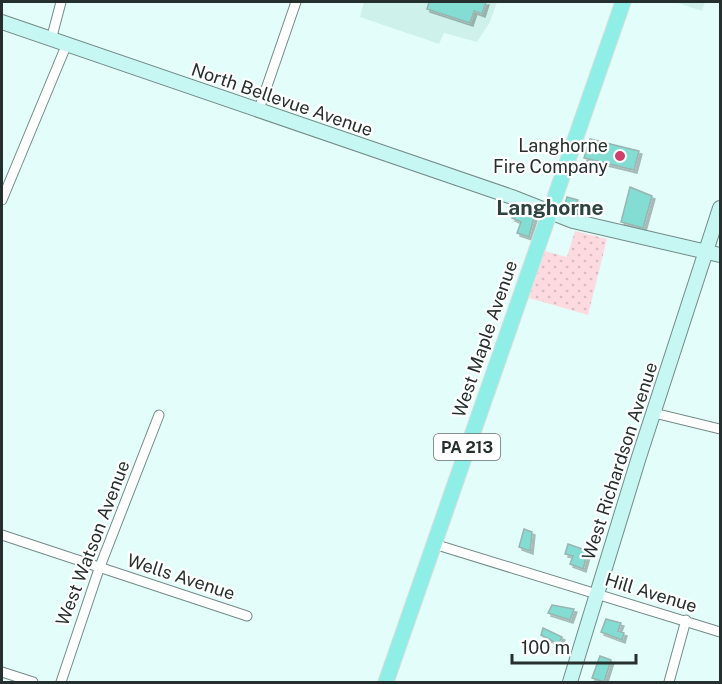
<svg xmlns="http://www.w3.org/2000/svg" width="722" height="684" viewBox="0 0 722 684" font-family="'Public Sans',sans-serif">
<style>
.built{fill:#cef1ec}
.park{fill:url(#park-dots)}
.building{fill:#83ddd3;stroke:#9ab4b0;stroke-width:1.5;filter:url(#shadow)}
.lines{fill:none;stroke-linecap:round;stroke-linejoin:round}
.street-casing{stroke:#738b88;stroke-width:11}
.secondary-casing{stroke:#738b88;stroke-width:16}
.primary-casing{stroke:#dcdedd;stroke-width:17}
.street{stroke:#fff;stroke-width:9}
.secondary{stroke:#c7f7f3;stroke-width:14}
.primary{stroke:#8fefe7;stroke-width:15}
.poi-dot{fill:#ce406b;stroke:#fff;stroke-width:2}
.labels{text-anchor:middle;stroke-width:4.5;stroke-linejoin:round;paint-order:stroke}
.shield{fill:#fff;stroke:#666d6c;stroke-width:1.5}
.shield-label{font-size:16px;font-weight:bold;fill:#252f2d}
.street-label{font-size:18px;fill:#252f2d;stroke:#fff}
.poi-label{font-size:18px;fill:#252f2d;stroke:#fff;text-anchor:end}
.quarter-label{font-size:21px;font-weight:bold;fill:#2d4340;stroke:#fff}
</style>
<defs>
<pattern id="park-dots" width="8" height="8" patternUnits="userSpaceOnUse" patternTransform="scale(1.5)"><rect width="8" height="8" fill="#fcdae0"/><path d="M2 2h.1M6 6h.1" fill="none" stroke="#d8bbc0" stroke-width="1.8" stroke-linecap="round"/></pattern>
<filter id="shadow"><feDropShadow dx="3" dy="3" stdDeviation="0" flood-color="#0004"/></filter>
</defs>
<rect width="100%" height="100%" fill="#e3fefa"/>
<g class="built">
<polygon points="364,2 497,2 490,22 477,42 444,33 439,44 360,17"/>
<polygon points="675,2 705,2 702,11"/>
</g>
<polygon class="park" points="575,231 607,239 588,315 529,298 545,251 567,257"/>
<g class="building">
<polygon points="429,2 486,2 482,14 474,11 470,23 427,9"/>
<polygon points="590,139 639,151 634,170 584,158"/>
<polygon points="630,187 652,196 643,228 621,222"/>
<polygon points="567,197 578,200 574,212 564,208"/>
<polygon points="515,209 534,217 529,237 517,233 521,222 512,218"/>
<polygon points="524,529 532,532 530,551 519,547"/>
<polygon points="568,544 588,551 583,569 570,564 573,556 565,554"/>
<polygon points="552,605 574,609 570,620 548,613"/>
<polygon points="606,619 621,623 618,631 624,633 622,640 601,632"/>
<polygon points="543,628 562,637 558,644 541,635"/>
<polygon points="600,656 611,660 604,682 592,678"/>
</g>
<g class="lines">
<g class="street-casing">
<g id="street">
<polyline points="51,40 61,2"/>
<polyline points="258,112 296,2"/>
<polyline points="2,200 66,46"/>
<polyline points="654,413 720,429"/>
<polyline points="2,535 247,616"/>
<polyline points="434,544 720,632"/>
<polyline points="2,672 33,682"/>
<polyline points="61,682 99,569 159,415"/>
<polyline points="669,682 686,620"/>
</g>
</g>
<g class="secondary-casing">
<g id="secondary">
<polyline points="2,22 512,197 573,221 720,255"/>
<polyline points="570,682 639,457 720,208"/>
</g>
</g>
<g class="primary-casing">
<polyline id="primary" points="386,682 623,2"/>
</g>
<use href="#street" class="street"/>
<use href="#secondary" class="secondary"/>
<use href="#primary" class="primary"/>
</g>
<circle class="poi-dot" cx="620" cy="156" r="6"/>
<g class="labels">
<rect class="shield" x="434" y="434" width="66" height="26" rx="4.5"/>
<g class="shield-label">
<text x="467" y="453">PA 213</text>
</g>
<g class="street-label">
<text transform="translate(282 100) rotate(19)" y="6">North Bellevue Avenue</text>
<text transform="translate(485 339) rotate(-71)" y="6">West Maple Avenue</text>
<text transform="translate(620 461) rotate(-72)" y="6">West Richardson Avenue</text>
<text transform="translate(93 543) rotate(-69)" y="6">West Watson Avenue</text>
<text transform="translate(181 577) rotate(18)" y="6">Wells Avenue</text>
<text transform="translate(651 593) rotate(17)" y="6">Hill Avenue</text>
</g>
<g class="poi-label">
<text x="608" y="152">Langhorne<tspan x="608" dy="21">Fire Company</tspan></text>
</g>
<g class="quarter-label">
<text x="550" y="215">Langhorne</text>
</g>
</g>
<rect width="722" height="684" fill="none" stroke="#252f2d" stroke-width="6"/>
<path d="M512 654v9h124v-9" fill="none" stroke="#252f2d" stroke-width="3"/>
<text x="521" y="654" font-size="18" fill="#252f2d" stroke="#ffffff" stroke-width="4.5" paint-order="stroke">100 m</text>
</svg>
